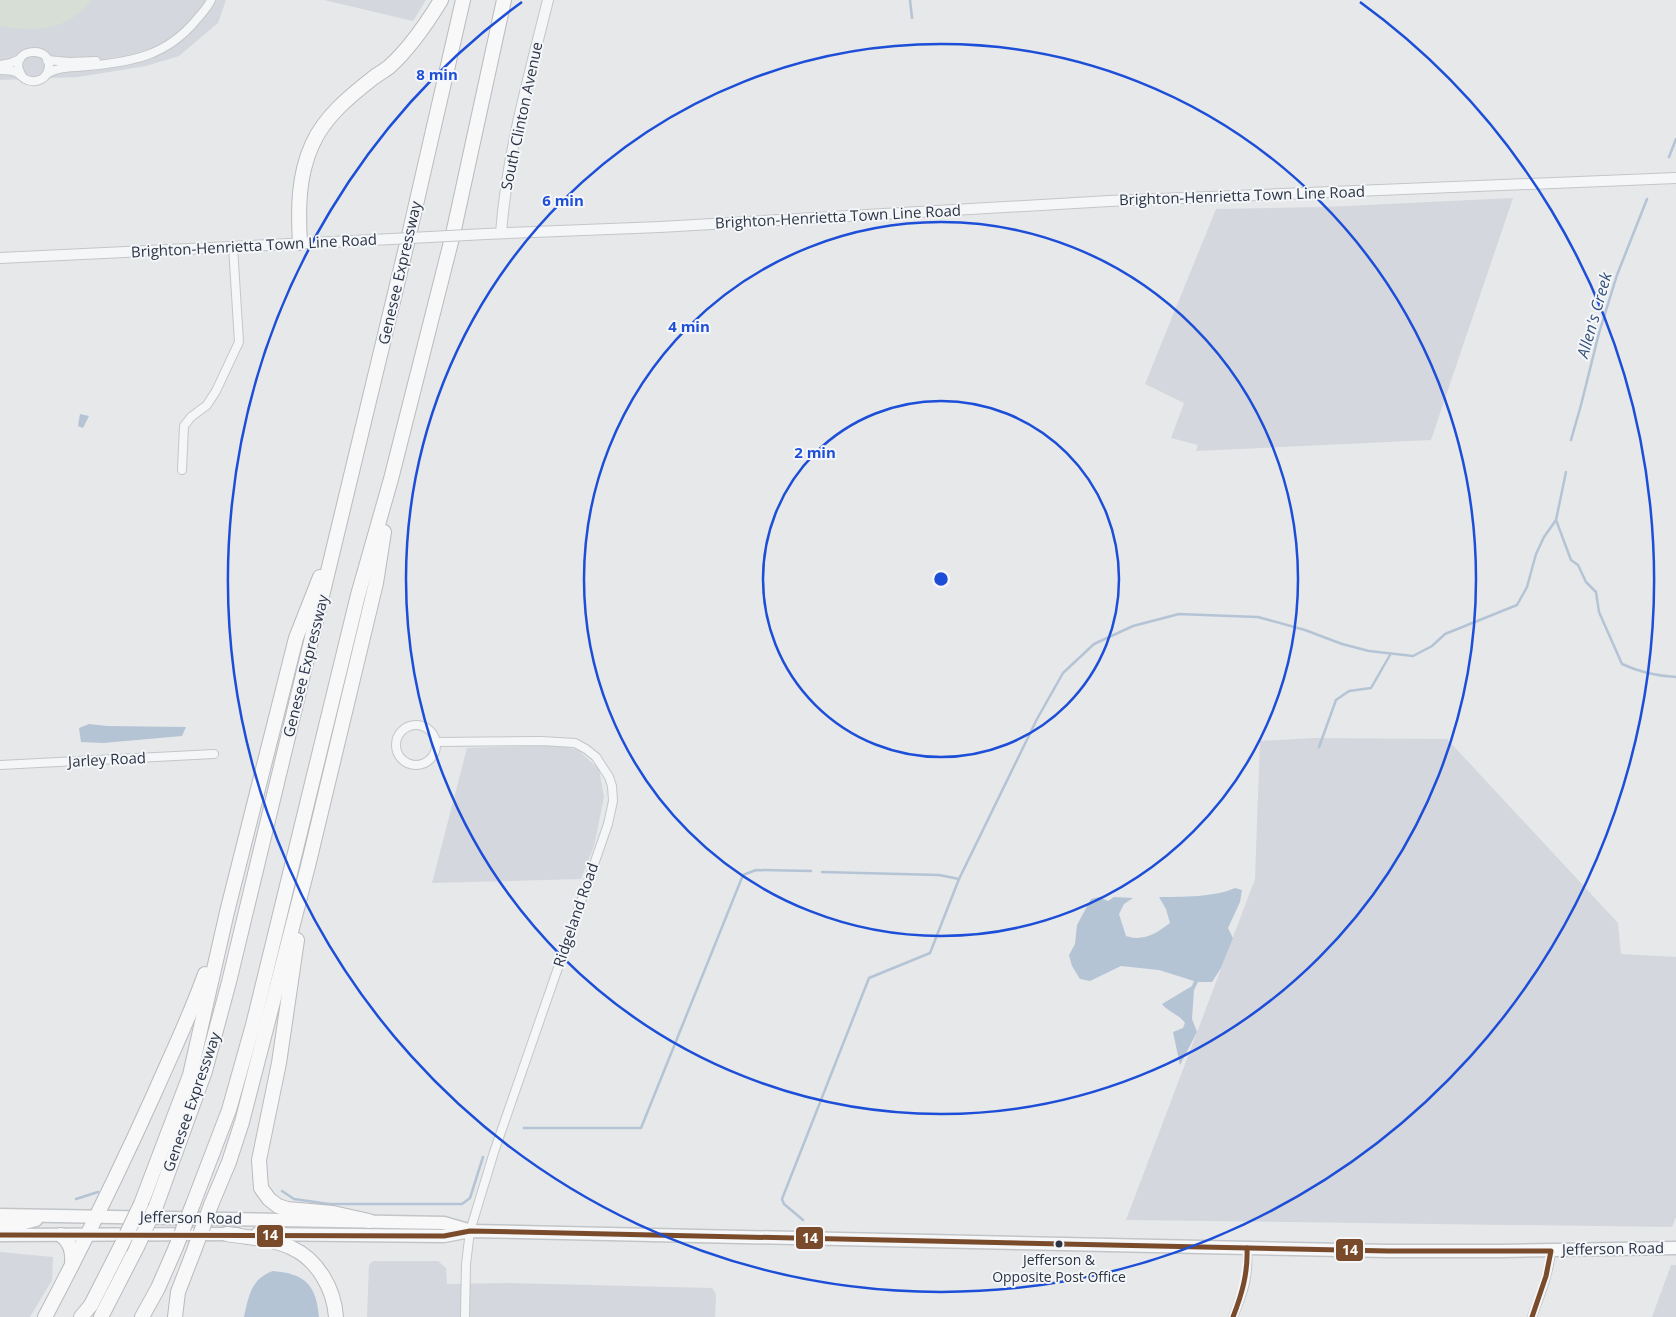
<svg xmlns="http://www.w3.org/2000/svg" width="1676" height="1317" viewBox="0 0 1676 1317" font-family="'Open Sans',sans-serif">
<style>
.built{fill:#d4d7dd}
.green{fill:#d6ded6}
.water{fill:#b4c4d5}
.lines{fill:none;stroke-linecap:round;stroke-linejoin:round}
.stream{stroke:#b4c4d5;stroke-width:2.5}
.minor-casing{stroke:#c4c6c8;stroke-width:10}
.tertiary-casing{stroke:#c4c6c8;stroke-width:12}
.primary-casing{stroke:#c2c5c8;stroke-width:15}
.motorway-casing{stroke:#b8bbbf;stroke-width:16}
.minor{stroke:#f5f6f7;stroke-width:8}
.tertiary{stroke:#f5f6f7;stroke-width:10}
.primary{stroke:#f8f8f8;stroke-width:12}
.motorway{stroke:#f8f8f8;stroke-width:14}
.tertiary-bridge-casing{stroke:#c4c6c8;stroke-width:12;stroke-linecap:butt}
.motorway-bridge-casing{stroke:#b8bbbf;stroke-width:16;stroke-linecap:butt}
.tertiary-bridge{stroke:#f5f6f7;stroke-width:10}
.motorway-bridge{stroke:#f8f8f8;stroke-width:14}
.bus-1-casing{stroke:#f4f6f9;stroke-width:9}
.bus-1{stroke:#7a4b2a;stroke-width:5}
.ring{fill:none;stroke:#1d4ed8;stroke-width:2.5}
.bus-dot{fill:#2b3445;stroke:#f4f6f9;stroke-width:2}
.labels{text-anchor:middle;stroke-width:4;stroke-linejoin:round;paint-order:stroke}
.bus-label{font-size:14px;fill:#2b3445;stroke:#f4f6f9}
.street-label{font-size:15px;fill:#2b3445;stroke:#f4f6f9}
.water-label{font-size:16px;font-style:italic;fill:#34527a;stroke:#f4f6f9}
.centre{fill:#1d4ed8;stroke:#f4f6f9;stroke-width:2.5}
.ring-label{font-size:15px;text-anchor:middle;font-weight:bold;fill:#1d4ed8;stroke:#f4f6f9;stroke-width:4;stroke-linejoin:round;paint-order:stroke}
.line-badge{stroke:#f4f6f9;stroke-width:2}
.badge-label{font-size:14px;text-anchor:middle;font-weight:bold;fill:#fff}
</style>
<rect width="100%" height="100%" fill="#e6e8ea"/>
<g class="built">
<polygon points="0,0 226,0 218,23 179,56 146,66 78,77 0,80"/>
<polygon points="324,0 426,0 413,21"/>
<polygon points="1513,198 1431,440 1196,451 1198,445 1171,438 1184,403 1145,384 1216,209 1324,207"/>
<polygon points="1313,738 1447,739 1618,923 1621,954 1676,957 1676,1217 1672,1227 1126,1220 1255,879 1260,741"/>
<polygon points="559,745 578,750 599,769 604,797 594,846 581,879 432,883 467,748"/>
<polygon points="0,1252 53,1257 52,1280 30,1317 0,1317"/>
<polygon points="373,1261 438,1261 446,1268 447,1284 505,1283 712,1288 716,1294 715,1317 367,1317 369,1265"/>
<polygon points="1671,1265 1676,1265 1676,1317 1652,1317"/>
</g>
<path class="green" d="M 0,0 L 92,0 C 69,30 35,33 0,26 Z"/>
<g class="water">
<polygon points="80,414 89,416 83,428 78,426"/>
<polygon points="89,724 107,726 186,727 182,736 103,743 81,742 79,728"/>
<path d="M 1235,888 L 1242,890 L 1240,902 L 1228,928 L 1233,938 L 1221,968 L 1212,982 L 1198,982 L 1194,990 L 1192,1019 L 1197,1032 L 1180,1065 L 1173,1032 L 1183,1028 L 1185,1023 C 1180,1015 1168,1012 1162,1004 L 1192,986 L 1194,981 L 1159,970 L 1121,966 L 1090,981 L 1080,979 L 1072,966 L 1069,955 L 1075,944 L 1077,925 L 1091,899 L 1099,897 L 1108,901 L 1114,897 L 1133,898 L 1124,904 L 1119,914 L 1126,936 C 1143,942 1157,933 1170,923 L 1166,909 L 1159,897 C 1182,897 1215,897 1235,888 Z"/>
<path d="M 273,1271 C 306,1274 316,1285 319,1317 L 244,1317 C 249,1295 251,1279 273,1271 Z"/>
</g>
<g class="lines">
<g class="stream">
<polyline points="910,0 912,18"/>
<polyline points="1669,157 1676,139"/>
<polyline points="1571,440 1581,405 1599,333 1617,275 1647,199"/>
<path d="M 1556,520 L 1571,560 L 1578,565 L 1586,582 L 1596,592 L 1599,612 L 1622,664 C 1639,672 1657,676 1676,677"/>
<polyline points="1319,747 1336,700 1349,691 1371,688 1390,655"/>
<polyline points="959,879 1037,719 1063,673 1094,644 1133,626 1179,614 1230,616 1258,617 1305,630 1342,644 1369,651 1413,656 1432,646 1445,634 1517,605 1527,587 1536,554 1544,537 1556,520 1566,472"/>
<polyline points="524,1128 641,1128 743,875 756,870 811,871"/>
<polyline points="282,1191 294,1199 329,1204 462,1204 470,1198 483,1157"/>
<polyline points="76,1199 98,1192"/>
<polyline points="803,1220 784,1204 782,1199 869,978 930,953 959,879 939,875 822,872"/>
</g>
<g class="minor-casing">
<g id="minor">
<polyline points="47,60 69,62 96,61"/>
<polyline points="0,65 11,63 20,59"/>
<path d="M 0,70 C 5,70 11,70 16,72 C 19,74 22,77 25,79 C 34,84 45,80 48,71 C 57,43 4,47 22,76"/>
<path d="M 46,75 C 56,66 74,68 87,66 C 132,62 167,56 197,19 C 202,13 208,7 211,0"/>
<polyline points="182,470 184,426 191,417 207,405 216,391 239,342 233,247"/>
<circle cx="416" cy="745" r="20"/>
<polyline points="436,742 541,741 575,743 586,749 596,757 609,777 612,786 613,801 608,824 494,1152 470,1231 466,1264 465,1317"/>
<polyline points="0,765 214,754"/>
<path d="M 1233,1317 C 1244,1290 1249,1277 1247,1248"/>
<path d="M 1532,1317 C 1540,1295 1549,1274 1551,1251"/>
</g>
</g>
<g class="tertiary-casing">
<g id="tertiary">
<path d="M 501,233 C 507,154 529,76 548,0"/>
<polyline points="486,234 660,227 1109,201 1676,178"/>
<polyline points="0,258 373,240"/>
</g>
</g>
<g class="primary-casing">
<g id="primary">
<polyline points="0,1215 444,1223 468,1230"/>
<polyline points="0,1225 17,1225 36,1220"/>
<polyline points="257,1234 444,1236 470,1231 1388,1251 1502,1251 1676,1248"/>
<polyline points="0,1235 237,1234"/>
</g>
</g>
<g class="motorway-casing">
<g id="motorway">
<path d="M 300,243 C 298,210 298,176 312,145 C 324,117 350,96 373,78 C 378,74 384,71 389,67 C 410,48 427,23 441,0"/>
<polyline points="297,940 279,1063 259,1160 261,1188 269,1199 278,1206 287,1209 333,1213 369,1221"/>
<polyline points="141,1204 190,1075 227,912 296,638 320,577"/>
<polyline points="193,1204 229,1110 253,1025 358,595 391,479 453,234 504,0"/>
<polyline points="211,1205 229,1162 242,1122 308,866 376,583 384,532"/>
<polyline points="156,1206 205,1071 229,982 409,235 463,0"/>
<path d="M 227,1234 C 248,1238 272,1238 292,1248 C 318,1260 334,1289 336,1317"/>
<path d="M 61,1235 C 71,1243 73,1252 72,1265"/>
<path d="M 45,1317 C 84,1243 121,1168 155,1092 C 172,1053 191,1014 205,974"/>
<polyline points="81,1317 91,1305 120,1248"/>
<polyline points="101,1317 137,1247"/>
<polyline points="142,1317 158,1288 176,1247"/>
<polyline points="175,1317 178,1292 195,1248"/>
</g>
</g>
<use href="#minor" class="minor"/>
<use href="#tertiary" class="tertiary"/>
<use href="#primary" class="primary"/>
<use href="#motorway" class="motorway"/>
<g class="tertiary-bridge-casing">
<polyline id="tertiary-bridge" points="373,240 486,234"/>
</g>
<g class="motorway-bridge-casing">
<g id="motorway-bridge">
<polyline points="137,1247 156,1206"/>
<polyline points="176,1247 193,1204"/>
<polyline points="120,1248 141,1204"/>
<polyline points="195,1248 211,1205"/>
</g>
</g>
<use href="#tertiary-bridge" class="tertiary-bridge"/>
<use href="#motorway-bridge" class="motorway-bridge"/>
<g class="bus-1-casing">
<g id="bus-1">
<polyline points="0,1235 444,1236 470,1231 1388,1251 1551,1251 1546,1276 1532,1317"/>
<path d="M 1233,1317 C 1242,1294 1248,1273 1247,1248"/>
</g>
</g>
<use href="#bus-1" class="bus-1"/>
</g>
<g class="ring">
<circle cx="941" cy="579" r="178"/>
<circle cx="941" cy="579" r="357"/>
<circle cx="941" cy="579" r="535"/>
<path d="M1360 2A713 713 0 1 1 522 2"/>
</g>
<circle class="bus-dot" cx="1059" cy="1244" r="4.5"/>
<g class="labels">
<g class="bus-label">
<text x="1059" y="1265">Jefferson &amp;<tspan x="1059" dy="17">Opposite Post Office</tspan></text>
</g>
<g class="street-label">
<text transform="translate(522 116) rotate(-78)" y="5">South Clinton Avenue</text>
<text transform="translate(1242 196) rotate(-2)" y="5">Brighton-Henrietta Town Line Road</text>
<text transform="translate(838 217) rotate(-3)" y="5">Brighton-Henrietta Town Line Road</text>
<text transform="translate(254 246) rotate(-3)" y="5">Brighton-Henrietta Town Line Road</text>
<text transform="translate(400 273) rotate(-77)" y="5">Genesee Expressway</text>
<text transform="translate(306 666) rotate(-76)" y="5">Genesee Expressway</text>
<text transform="translate(107 760) rotate(-3)" y="5">Jarley Road</text>
<text transform="translate(576 915) rotate(-71)" y="5">Ridgeland Road</text>
<text transform="translate(192 1102) rotate(-71)" y="5">Genesee Expressway</text>
<text transform="translate(191 1218) rotate(1)" y="5">Jefferson Road</text>
<text transform="translate(1613 1249) rotate(-1)" y="5">Jefferson Road</text>
</g>
<g class="water-label">
<text transform="translate(1594 315) rotate(-74)" y="6">Allen's Creek</text>
</g>
</g>
<circle cx="941" cy="579" r="8" class="centre"/>
<g class="ring-label">
<text x="437" y="80">8 min</text>
<text x="563" y="206">6 min</text>
<text x="689" y="332">4 min</text>
<text x="815" y="458">2 min</text>
</g>
<g class="line-badge">
<rect x="256" y="1224" width="28" height="24" rx="5" fill="#7a4b2a"/>
<rect x="795" y="1226" width="29" height="24" rx="5" fill="#7a4b2a"/>
<rect x="1335" y="1238" width="29" height="24" rx="5" fill="#7a4b2a"/>
</g>
<g class="badge-label">
<text x="270" y="1240">14</text>
<text x="810" y="1243">14</text>
<text x="1350" y="1255">14</text>
</g>
</svg>
